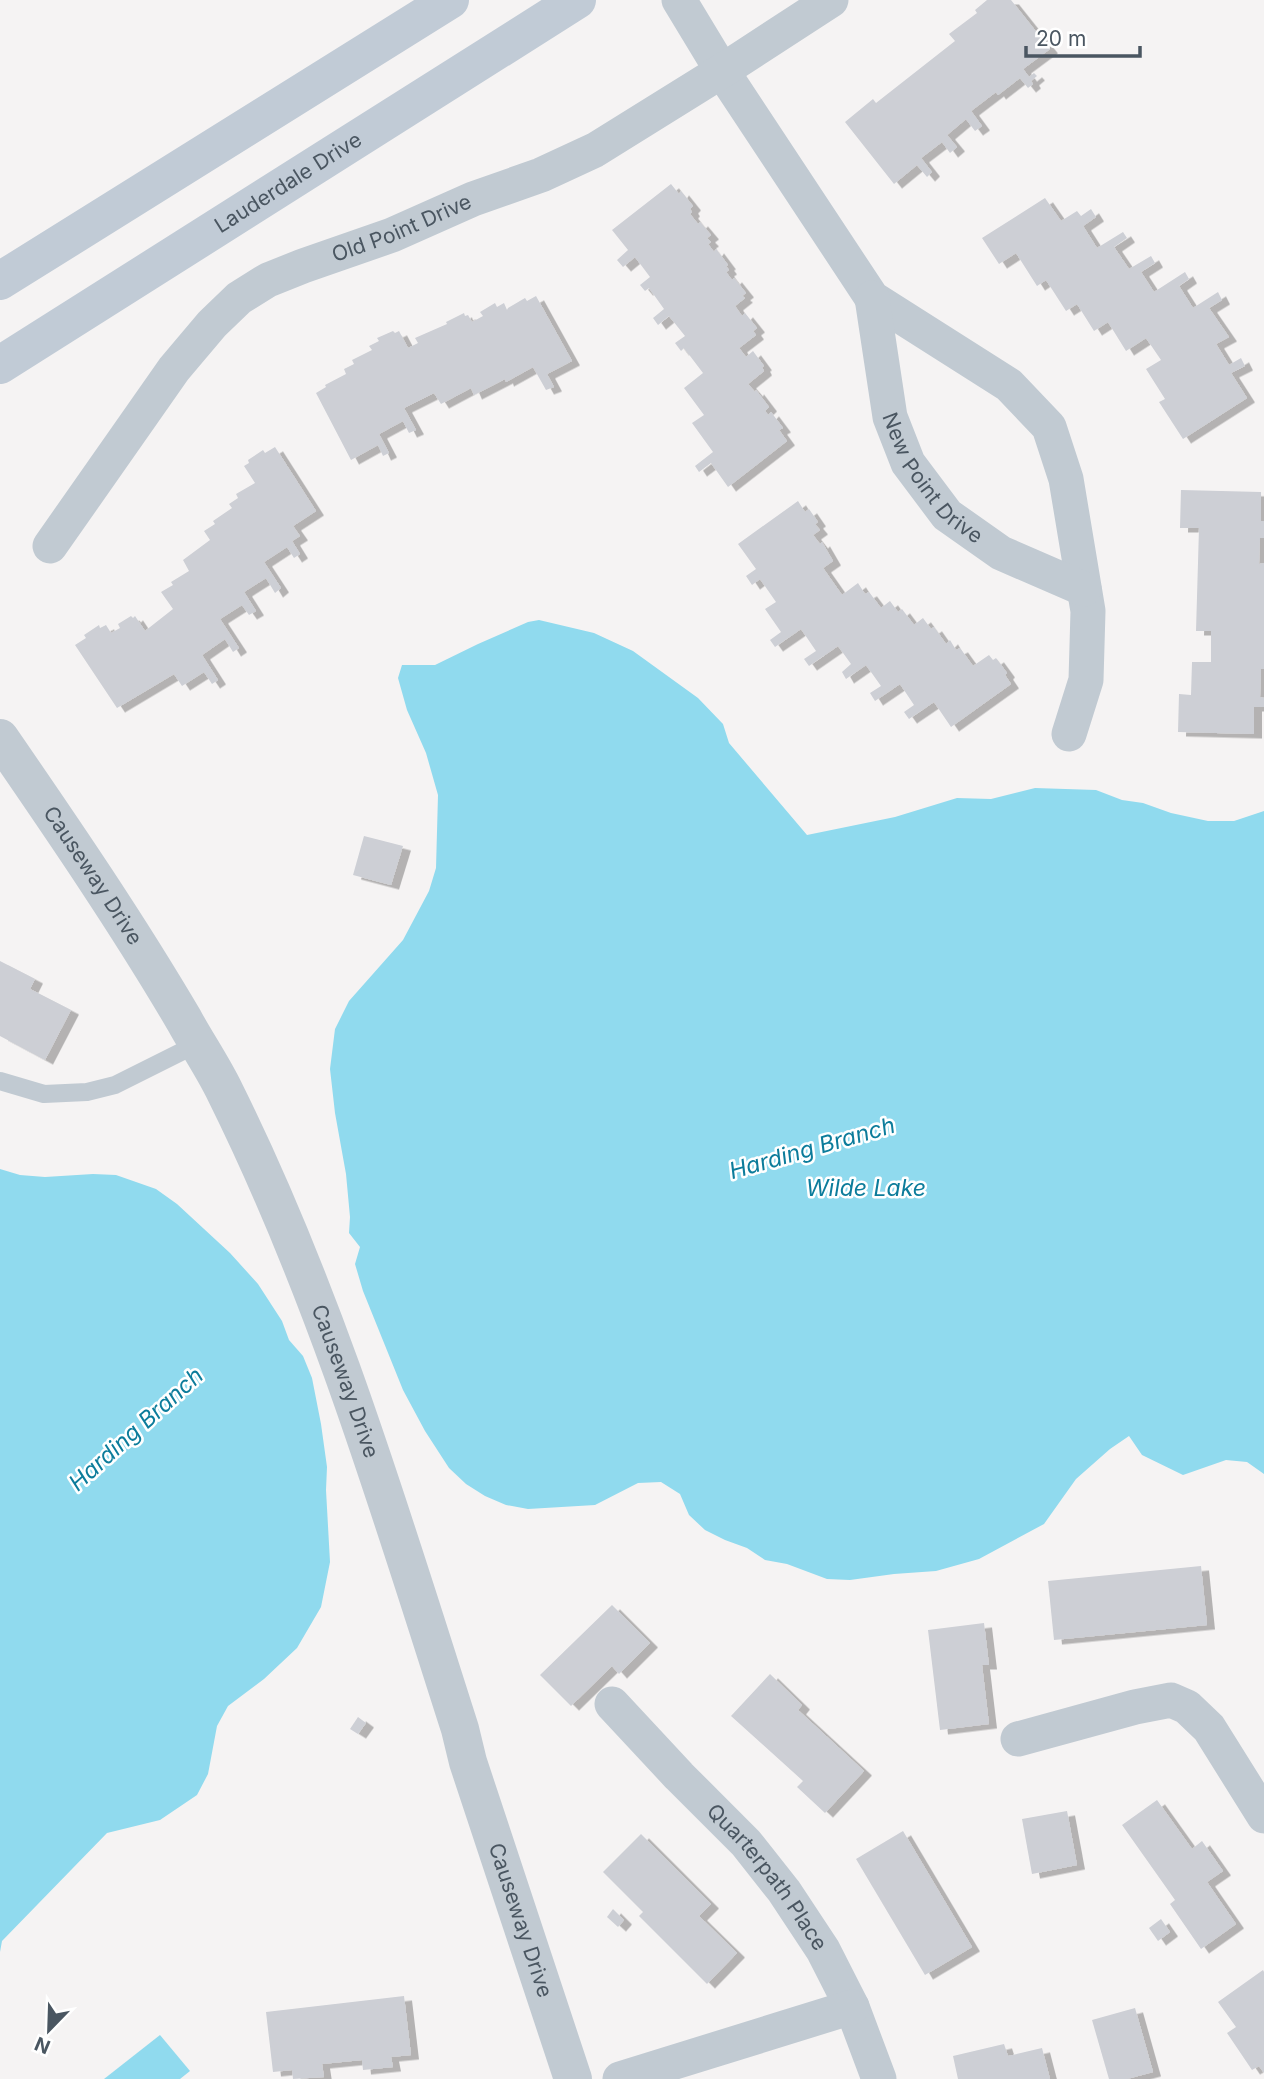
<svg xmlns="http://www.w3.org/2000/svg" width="1264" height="2079" viewBox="0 0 1264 2079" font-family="Inter,sans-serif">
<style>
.water{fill:#90daee}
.building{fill:#cdcfd5;filter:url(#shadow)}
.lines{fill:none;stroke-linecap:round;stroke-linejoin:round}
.service{stroke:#c1cad2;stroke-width:18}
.minor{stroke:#c1cad2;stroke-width:35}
.tertiary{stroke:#c1cad2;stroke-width:38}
.secondary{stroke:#c1cbd6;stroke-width:38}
.labels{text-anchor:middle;stroke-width:5;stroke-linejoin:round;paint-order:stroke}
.street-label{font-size:21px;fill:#4a5661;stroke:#fff}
.water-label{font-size:23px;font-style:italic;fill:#0c7c9b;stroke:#fff}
</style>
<defs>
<filter id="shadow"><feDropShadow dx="8" dy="4.5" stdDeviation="0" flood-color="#0004"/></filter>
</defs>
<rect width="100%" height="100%" fill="#f5f3f3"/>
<g class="water">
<polygon points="539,620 594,633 633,651 698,698 723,724 729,743 807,835 895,817 957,798 991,799 1035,788 1096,790 1122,800 1143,803 1171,813 1208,821 1234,821 1264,811 1264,1474 1247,1462 1226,1460 1183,1475 1142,1455 1129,1436 1110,1449 1076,1479 1044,1524 979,1559 936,1571 894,1574 850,1580 827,1579 787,1564 765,1560 747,1548 725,1540 705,1530 689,1515 680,1494 661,1482 638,1483 595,1505 528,1509 506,1505 485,1496 466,1484 449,1468 425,1431 403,1390 363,1291 355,1264 360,1247 349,1233 350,1217 346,1174 335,1113 330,1069 335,1029 349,1001 403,940 429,891 436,868 438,795 426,753 407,710 398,678 402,665 435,665 478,644 528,622"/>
<polygon points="0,1169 20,1175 45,1177 93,1174 116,1175 156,1189 177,1204 230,1253 258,1284 282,1321 289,1340 303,1356 312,1378 321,1424 327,1467 326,1490 330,1562 321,1607 297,1648 264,1679 228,1706 217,1726 208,1774 197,1795 160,1820 107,1833 2,1941 0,1952"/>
<polygon points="160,2035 190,2071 180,2079 104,2079"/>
</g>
<g class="building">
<polygon points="987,0 1011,0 1050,49 1023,69 1029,77 1034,73 1037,76 1031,81 1033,84 1028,88 1020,78 998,95 996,92 971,111 982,126 975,131 966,119 947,135 957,147 950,153 942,142 921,158 932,172 927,177 917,165 894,184 845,122 873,99 876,103 955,41 949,34 977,13 975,10"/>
<polygon points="671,184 679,194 681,191 693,206 690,209 692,212 690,214 698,224 700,222 711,235 707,238 711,242 708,244 714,252 716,249 728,265 726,266 729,270 726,272 732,280 734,278 746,293 742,296 745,298 735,306 742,316 745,313 757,328 753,331 756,335 739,348 746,357 753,351 764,366 762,367 764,371 748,384 755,392 756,390 769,407 765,411 768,415 771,412 783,428 779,430 787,441 728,487 711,463 699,472 695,466 713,452 692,423 704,415 684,388 703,373 684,348 681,351 675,343 685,336 669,316 658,325 653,318 664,309 649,288 645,291 640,285 650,277 635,257 623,267 617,260 628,250 612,230"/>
<polygon points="1045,198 1061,221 1077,211 1081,216 1091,209 1096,217 1083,226 1097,248 1123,232 1127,238 1114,247 1129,269 1151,256 1155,263 1141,272 1154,292 1185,272 1189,279 1179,286 1193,308 1218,292 1222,300 1209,308 1229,337 1216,344 1229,365 1241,358 1245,366 1231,373 1247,398 1183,439 1159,402 1165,399 1146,369 1161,360 1146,338 1126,351 1108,322 1094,331 1077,304 1066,311 1046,280 1037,286 1016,253 999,264 982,238"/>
<polygon points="536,296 572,361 547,374 554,387 546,390 533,367 506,382 505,379 474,395 471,388 441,404 434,393 404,408 416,430 409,433 403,421 379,434 389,453 383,456 378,445 351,460 316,393 326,387 325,385 346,374 344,369 354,364 352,360 372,350 369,346 379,341 377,338 393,331 395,333 399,331 408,348 418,343 415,338 447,324 446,322 464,313 465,316 468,315 472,322 483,316 480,312 495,303 497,307 504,303 507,310 508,308 525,298 527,301"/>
<polygon points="275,447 316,511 293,526 300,536 292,541 300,554 294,558 287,547 264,562 281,588 275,593 266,578 244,592 256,611 249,615 242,605 220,619 239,648 233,652 225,639 202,655 218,680 212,684 204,672 182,686 174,674 117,708 75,645 86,638 84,635 99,625 100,628 106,625 111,633 120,628 118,624 131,616 133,618 135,616 145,631 173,609 161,592 173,585 171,582 189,571 183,560 210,540 204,531 215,524 213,521 232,508 229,504 238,498 236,494 255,483 244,466 249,463 248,460 263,450 265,453"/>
<polygon points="1181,490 1261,492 1261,521 1264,521 1264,538 1260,538 1259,564 1264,563 1264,669 1261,669 1260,697 1264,698 1264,707 1254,707 1254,734 1178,732 1179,694 1191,695 1192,662 1211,662 1211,631 1196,631 1199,528 1180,528"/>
<polygon points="798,501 805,512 809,509 818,522 815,524 820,530 813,535 820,544 822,542 833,561 823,568 842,595 858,583 865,594 869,592 881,608 890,601 898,612 902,609 914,625 923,618 931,629 934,627 946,644 950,640 956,650 960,648 973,666 989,655 993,660 996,658 1007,673 1005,675 1011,684 951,727 934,702 909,719 904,712 914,705 900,684 875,701 870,693 881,686 866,665 846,679 842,672 851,664 838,646 809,666 804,659 816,651 801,629 775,647 770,640 781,632 765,609 776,602 760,579 752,585 746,576 756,569 738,544"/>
<polygon points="364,836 403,846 391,885 353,875"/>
<polygon points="0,961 35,979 30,989 71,1010 45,1060 0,1036"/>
<polygon points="1201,1566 1207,1625 1054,1640 1048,1581"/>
<polygon points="612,1605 650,1643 619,1674 612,1666 571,1706 540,1675"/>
<polygon points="984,1623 989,1665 982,1665 989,1724 940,1730 928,1630"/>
<polygon points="770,1674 802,1705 798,1710 864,1771 825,1813 797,1787 803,1781 731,1716"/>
<polygon points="358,1717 366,1723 358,1734 350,1729"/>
<polygon points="1157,1800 1192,1849 1202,1841 1223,1871 1207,1882 1236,1924 1201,1949 1170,1904 1175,1900 1122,1825"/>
<polygon points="1067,1811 1077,1865 1032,1874 1022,1819"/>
<polygon points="903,1831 972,1947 925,1975 856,1859"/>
<polygon points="641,1834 711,1904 699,1916 737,1953 707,1984 639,1916 643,1912 603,1872"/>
<polygon points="613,1909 624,1920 618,1927 607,1917"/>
<polygon points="1161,1919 1170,1932 1158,1941 1149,1928"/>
<polygon points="1263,1970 1264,1972 1264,2073 1259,2066 1252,2070 1227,2033 1236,2027 1218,2002"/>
<polygon points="404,1996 411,2055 391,2057 393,2067 363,2070 362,2060 322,2064 324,2077 293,2079 292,2070 273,2072 266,2012"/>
<polygon points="1135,2008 1153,2072 1127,2079 1109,2079 1092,2020"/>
<polygon points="1004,2044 1008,2056 1042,2048 1050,2079 958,2079 953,2056"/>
</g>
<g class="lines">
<polyline class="service" points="0,1081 44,1094 87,1092 115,1085 197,1044"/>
<g class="minor">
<polyline points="679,0 722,71 872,298 1009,385 1049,427 1066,479 1088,611 1086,680 1069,734"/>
<path id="s1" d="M 872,298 L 890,417 L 908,463 L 947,515 L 1001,553 L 1084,589"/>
<path id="s2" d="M 50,546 L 174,369 L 212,324 L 239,298 L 268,280 L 303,266 L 392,235 L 473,199 L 541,175 L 595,150 L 722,71 L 831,0"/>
<path id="s3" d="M 612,1704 L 679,1776 L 746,1843 L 784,1891 L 823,1950 L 852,2007 L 879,2079"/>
<polyline points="1018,1739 1135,1707 1171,1700 1187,1707 1209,1728 1264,1816"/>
<polyline points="620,2079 852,2007"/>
</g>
<path class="tertiary" id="s4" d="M 0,738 C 64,831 127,923 184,1020 C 197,1044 213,1067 225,1092 C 326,1295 391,1514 460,1729 L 468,1762 L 573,2079"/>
<g class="secondary">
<polyline points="0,281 450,0"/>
<path id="s5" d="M 0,365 L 577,0"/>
</g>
</g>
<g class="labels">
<g class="street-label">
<text dy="7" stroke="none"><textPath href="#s5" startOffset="341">Lauderdale Drive</textPath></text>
<text dy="7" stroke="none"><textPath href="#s2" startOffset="490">Old Point Drive</textPath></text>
<text dy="7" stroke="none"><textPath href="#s1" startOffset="196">New Point Drive</textPath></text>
<text dy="7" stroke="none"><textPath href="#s4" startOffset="166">Causeway Drive</textPath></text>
<text dy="7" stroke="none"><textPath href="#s4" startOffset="733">Causeway Drive</textPath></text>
<text dy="7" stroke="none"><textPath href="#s3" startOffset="233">Quarterpath Place</textPath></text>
<text dy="7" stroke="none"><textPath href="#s4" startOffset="1300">Causeway Drive</textPath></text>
</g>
<g class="water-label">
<text transform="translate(812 1148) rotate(-16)" y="8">Harding Branch</text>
<text x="866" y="1196">Wilde Lake</text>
<text transform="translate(136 1429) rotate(-42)" y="8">Harding Branch</text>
</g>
</g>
<g transform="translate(49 2030) rotate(203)" stroke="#ffffff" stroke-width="5" paint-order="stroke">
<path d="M0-5L12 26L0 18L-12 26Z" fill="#4a5661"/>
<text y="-10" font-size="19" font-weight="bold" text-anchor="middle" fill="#4a5661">N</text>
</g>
<path d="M1026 46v10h114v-10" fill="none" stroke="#4a5661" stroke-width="3.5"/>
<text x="1036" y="46" font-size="21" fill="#4a5661" stroke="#ffffff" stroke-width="5" paint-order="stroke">20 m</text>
</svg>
